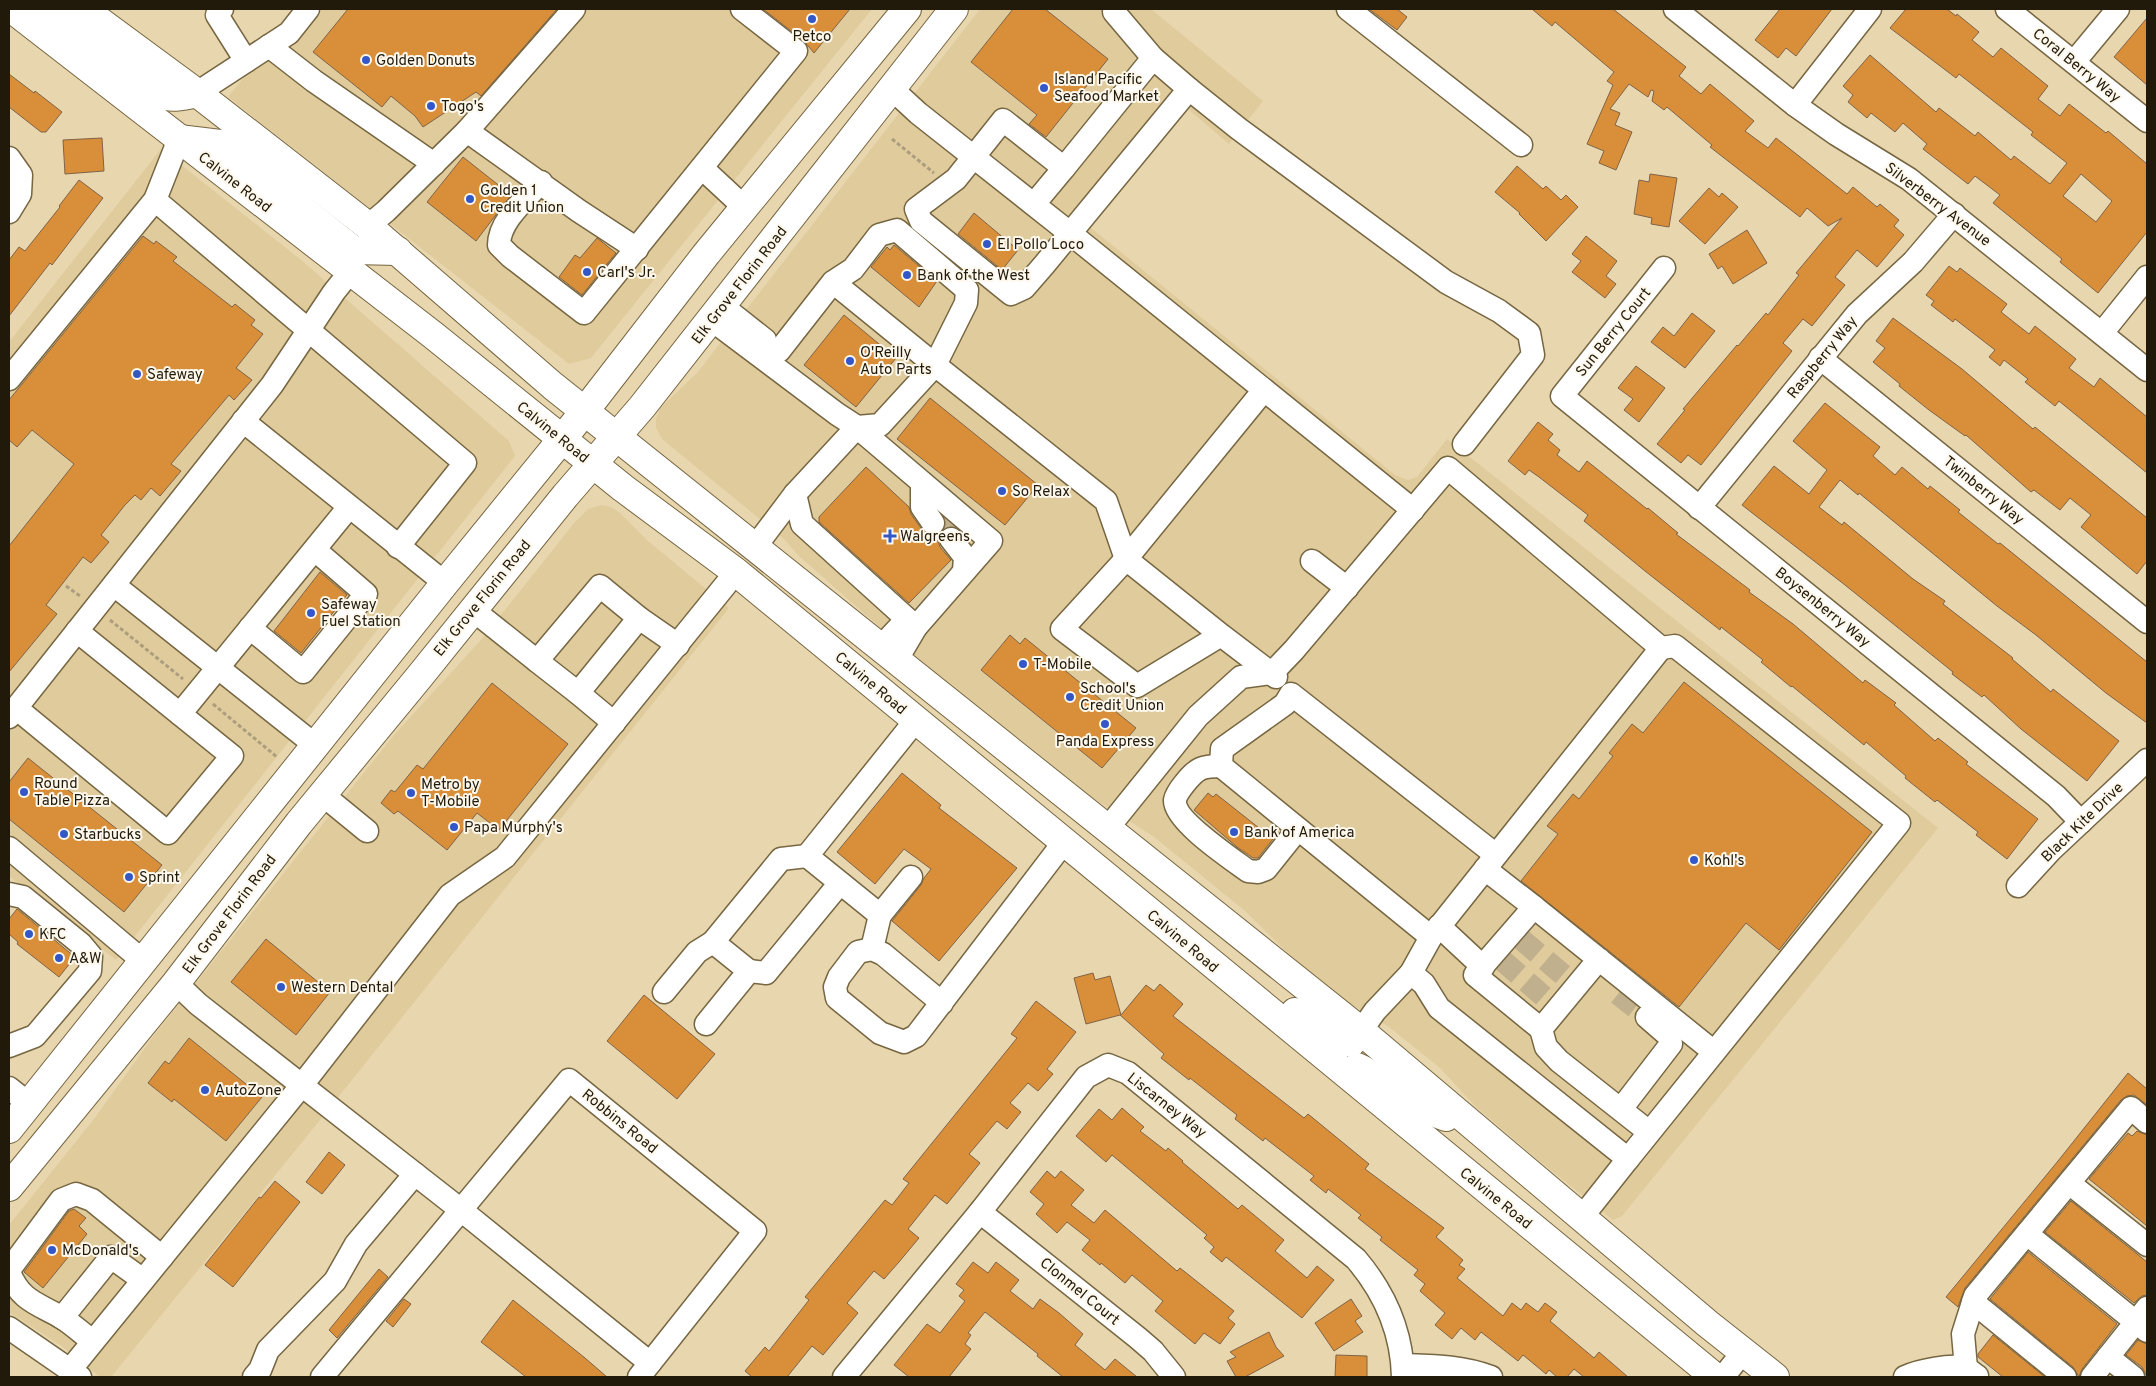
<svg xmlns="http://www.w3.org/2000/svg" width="2156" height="1386" viewBox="0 0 2156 1386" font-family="Overpass,sans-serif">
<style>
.built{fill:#e0cb9c}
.building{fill:#d98f39;stroke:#806346;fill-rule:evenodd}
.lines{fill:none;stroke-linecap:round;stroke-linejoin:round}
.minor-tunnel{stroke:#c0b08d;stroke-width:22;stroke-dasharray:22 11;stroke-linecap:butt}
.minor-casing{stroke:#766641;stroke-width:25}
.major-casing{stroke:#766641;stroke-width:30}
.path{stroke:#ac9d7d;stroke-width:3;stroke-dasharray:4 2.5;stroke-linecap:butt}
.minor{stroke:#fff;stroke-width:22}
.major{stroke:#fff;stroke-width:28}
.poi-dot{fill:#3357c7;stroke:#fef8ec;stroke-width:2}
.labels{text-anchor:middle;stroke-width:4;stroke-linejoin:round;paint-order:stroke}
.poi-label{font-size:15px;fill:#211a0b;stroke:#fef8ec;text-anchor:start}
.street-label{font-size:15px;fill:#211a0b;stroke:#fef8ec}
</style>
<rect width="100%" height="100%" fill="#e8d6ae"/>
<g class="built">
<polygon points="299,9 872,9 591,358 569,364 228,97"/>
<polygon points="980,9 1151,9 1263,101 1229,144 1188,109 1090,227 1395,475 1408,480 1417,477 1447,439 1938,828 1622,1216 1613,1220 1542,1163 1476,1107 1440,1068 1389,1027 1333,993 1306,971 1245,911 1153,836 1090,796 1045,759 918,661 799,556 783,538 662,439 656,428 656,419 661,407 697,373"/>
<polygon points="161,149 300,259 509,441 515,456 116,960 9,876 9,342"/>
<polygon points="601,505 611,507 620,513 648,541 729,608 312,1130 111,1377 100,1377 60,1345 9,1312 9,1225 94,1119 155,1034 394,735 480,641 575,522 588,509"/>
</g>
<g class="building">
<polygon points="348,9 557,9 481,96 476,92 423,127 415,116 391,96 382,107 313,52"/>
<polygon points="763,9 850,9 814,53 804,41"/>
<polygon points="1013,9 1045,9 1108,59 1046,137 1029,124 1037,115 971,62"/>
<polygon points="1369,9 1397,9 1407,17 1397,30"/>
<polygon points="1532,9 1613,9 1686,67 1679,76 1701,94 1710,84 1754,121 1745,131 1768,148 1776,138 1847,194 1853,187 1877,207 1880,204 1899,220 1894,226 1904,235 1877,267 1857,250 1835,277 1845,285 1812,326 1803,319 1783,343 1792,351 1701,465 1688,455 1681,463 1657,444 1685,410 1683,409 1737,345 1738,346 1766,313 1768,315 1799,275 1796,273 1842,218 1828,226 1807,208 1800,217 1710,147 1712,145 1667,107 1664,110 1652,101 1654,91 1651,90 1648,97 1629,84 1610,109 1620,113 1615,125 1632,132 1616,170 1599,163 1604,151 1587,144 1613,85 1607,81 1614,72 1555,22 1552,26"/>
<polygon points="1780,9 1832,9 1796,56 1786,48 1778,58 1755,40"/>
<path d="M 1906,9 L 1947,9 L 1956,16 L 1957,14 L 1979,32 L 1972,40 L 1993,57 L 2001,48 L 2048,86 L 2038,99 L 2060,116 L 2069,104 L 2106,133 L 2108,131 L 2147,164 L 2147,232 L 2098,293 L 2060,262 L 2062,259 L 1993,203 L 2000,195 L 1975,176 L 1968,184 L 1923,149 L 1927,144 L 1903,123 L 1895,132 L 1871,113 L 1867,118 L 1848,102 L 1853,95 L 1843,86 L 1870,55 L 1936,112 L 1939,108 L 1975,136 L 1978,132 L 2011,160 L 2014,156 L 2050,184 L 2067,163 L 2031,135 L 2033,132 L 1959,74 L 1956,78 L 1890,28 ZM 2081,174 L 2112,201 L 2096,222 L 2063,196 Z"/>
<polygon points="2147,18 2147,85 2114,57"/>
<polygon points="9,74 34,93 35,91 62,112 46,132 41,132 9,107"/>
<polygon points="102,138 104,171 65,174 63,140"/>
<polygon points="463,157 511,195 476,241 427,202"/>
<polygon points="1517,166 1543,189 1546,186 1561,200 1566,195 1578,207 1546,241 1519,214 1520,213 1495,192"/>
<polygon points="1650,174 1677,178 1669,227 1651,224 1652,218 1634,214 1639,180 1649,182"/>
<polygon points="79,180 103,198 52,265 50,263 9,316 9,260 19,247 25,251 60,207 59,206"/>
<polygon points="1709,188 1719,197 1722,193 1738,207 1705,244 1679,221"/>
<polygon points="974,213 1018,250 1002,270 958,234"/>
<polygon points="1747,230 1767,263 1733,284 1722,266 1718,269 1709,254"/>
<polygon points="143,236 154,244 156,241 177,257 173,261 232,307 235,304 255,320 251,325 263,334 236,368 252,380 234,400 229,395 171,464 181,471 160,496 151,488 141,500 135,495 125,505 101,535 109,542 91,563 83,557 46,605 57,614 9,672 9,546 74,464 32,430 17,447 9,440 9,400"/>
<polygon points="1586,236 1617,261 1606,276 1616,284 1605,298 1572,272 1581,261 1572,254"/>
<polygon points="597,238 616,253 582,295 559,277 575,255 580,258"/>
<polygon points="894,245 937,281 919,307 871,267 887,247 890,250"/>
<polygon points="1949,266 1957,272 1960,268 2007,304 2001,312 2029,334 2035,326 2076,359 2069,368 2094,387 2100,378 2147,417 2147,473 2059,401 2055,406 2025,382 2028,379 2004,360 2000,366 1989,357 1995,350 1955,319 1953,322 1931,305 1934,301 1926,295"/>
<polygon points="1692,313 1715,331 1685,368 1651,342 1663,327 1674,336"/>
<polygon points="844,315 896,358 856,407 804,365"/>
<polygon points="1893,318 1962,369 2033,429 2035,427 2147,518 2147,561 2137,574 2081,527 2091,515 2070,498 2060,510 2034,490 2031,492 1966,435 1965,436 1929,410 1899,386 1900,384 1873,362 1885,348 1876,341"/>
<polygon points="1636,366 1665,388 1639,422 1624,410 1633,399 1618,388"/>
<polygon points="930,398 1038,485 1005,525 897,439"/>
<polygon points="1825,403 1880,447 1873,456 1895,475 1902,467 1928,489 1930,486 1960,510 1958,512 1998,544 2000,543 2147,662 2147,723 2106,693 2036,635 1997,606 1859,493 1858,495 1840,480 1819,507 1842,525 1844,522 1913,579 1945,601 1943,604 2013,658 2012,659 2051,692 2053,689 2119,741 2087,781 2021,729 1984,695 1982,697 1952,674 1953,672 1845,585 1742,505 1774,466 1809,494 1827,470 1793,441"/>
<polygon points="1538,422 1553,434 1548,440 1560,450 1557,455 1579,472 1587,461 1647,509 1648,508 1678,533 1676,534 1750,590 1749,592 1793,624 1863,683 1865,680 1896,703 1894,705 1935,741 1938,738 1968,762 1966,764 2038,819 2007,859 1976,835 1978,832 1937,800 1935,802 1905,778 1906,776 1866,742 1864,745 1792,686 1791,687 1761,662 1763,660 1721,627 1720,630 1645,571 1584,521 1588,515 1539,477 1529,470 1525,475 1508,461"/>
<polygon points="866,467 909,507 911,514 923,531 928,535 939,534 938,541 940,547 951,560 909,603 819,522 819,517"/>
<polygon points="320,572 347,595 301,653 274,631"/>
<polygon points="1010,635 1020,644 1025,638 1136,728 1102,768 981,670"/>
<polygon points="1684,682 1872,832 1779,950 1746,923 1679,1007 1521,881 1558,834 1547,826 1573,794 1579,799 1613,756 1609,753 1632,724 1643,733"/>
<polygon points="492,683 568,744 499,830 477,813 447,850 398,811 394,814 381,803 391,790 395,792 417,765 423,769"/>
<polygon points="28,758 162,865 124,912 9,819 9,782"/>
<polygon points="902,773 941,805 939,808 1017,868 939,961 892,921 921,885 924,878 931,869 904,849 875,884 837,852"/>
<polygon points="1208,793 1213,797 1216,794 1273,839 1258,858 1253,858 1237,847 1194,810"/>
<polygon points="17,909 75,957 59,977 17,944 18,942 9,934 9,919"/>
<polygon points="266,939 330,992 296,1035 231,982"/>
<polygon points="1093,973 1095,980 1110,976 1121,1015 1146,985 1154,991 1160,984 1183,1004 1173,1016 1304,1118 1308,1114 1369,1164 1365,1169 1444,1228 1436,1237 1463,1260 1459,1265 1465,1269 1457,1278 1503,1316 1512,1303 1521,1310 1526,1303 1538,1312 1545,1303 1557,1312 1550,1321 1594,1358 1599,1352 1628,1377 1584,1377 1574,1369 1567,1377 1557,1377 1549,1370 1546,1374 1523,1355 1518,1361 1481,1332 1475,1340 1461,1328 1452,1339 1435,1325 1445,1313 1420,1291 1425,1284 1414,1275 1418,1270 1380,1240 1382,1237 1358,1218 1361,1215 1328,1189 1326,1193 1310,1180 1314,1176 1265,1138 1263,1141 1235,1119 1237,1115 1190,1078 1189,1080 1161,1058 1164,1054 1120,1015 1086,1024 1074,978"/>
<polygon points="644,995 715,1054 677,1099 607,1041"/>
<polygon points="1036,1001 1076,1032 1047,1069 1053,1074 1038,1091 1028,1083 1010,1103 1021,1112 1007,1129 997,1121 969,1154 980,1163 947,1204 935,1195 908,1229 919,1238 899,1262 884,1279 874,1271 847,1303 858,1313 823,1355 812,1346 787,1377 752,1377 745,1371 765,1347 769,1351 809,1300 805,1297 885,1200 892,1205 909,1183 903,1179 1017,1038 1011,1034"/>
<polygon points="189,1038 262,1097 226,1141 174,1099 172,1102 148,1083 165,1061 169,1064"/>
<polygon points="2128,1073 2147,1089 2147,1105 2134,1095 2127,1096 2121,1100 1965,1288 1958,1307 1946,1297 2058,1161"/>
<polygon points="1122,1108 1144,1127 1140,1131 1166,1151 1168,1148 1183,1161 1182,1162 1238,1209 1242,1205 1284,1240 1275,1251 1307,1278 1317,1266 1334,1280 1302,1318 1226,1257 1222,1262 1210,1252 1214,1247 1204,1238 1207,1235 1112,1155 1106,1162 1076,1136 1099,1109 1112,1120"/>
<polygon points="2137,1131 2147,1135 2147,1226 2089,1179 2128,1133 2132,1136"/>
<polygon points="329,1152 345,1165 322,1194 306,1182"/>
<polygon points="1047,1171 1055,1178 1061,1171 1084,1190 1071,1205 1094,1223 1105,1210 1177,1271 1180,1268 1234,1311 1228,1318 1235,1324 1220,1344 1204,1333 1195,1344 1155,1311 1163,1301 1132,1275 1125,1283 1101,1263 1100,1265 1082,1250 1090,1240 1067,1222 1057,1233 1036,1214 1044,1204 1030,1192"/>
<polygon points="275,1181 300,1202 233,1287 205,1265 259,1197 261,1198"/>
<polygon points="2071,1201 2147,1262 2147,1295 2142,1296 2134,1303 2045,1232"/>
<polygon points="74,1209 86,1218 79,1226 87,1234 43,1288 24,1272 69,1211"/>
<polygon points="2028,1252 2117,1324 2082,1369 2079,1377 2073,1367 1990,1299"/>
<polygon points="973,1262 988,1273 996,1262 1019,1280 1010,1291 1033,1309 1040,1299 1059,1313 1083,1334 1075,1345 1105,1370 1115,1359 1137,1377 1063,1377 1037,1356 1038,1354 985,1312 968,1333 971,1335 965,1344 971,1349 949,1377 909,1377 894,1365 927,1324 940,1333 965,1301 959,1296 964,1290 956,1284"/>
<polygon points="379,1269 388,1277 337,1338 329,1330"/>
<polygon points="404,1299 411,1304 393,1327 386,1321"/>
<polygon points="1351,1299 1362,1316 1355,1321 1363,1332 1334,1351 1315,1323"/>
<polygon points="513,1300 585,1358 607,1377 526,1377 481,1342"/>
<polygon points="1269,1332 1276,1347 1284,1356 1245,1377 1236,1377 1227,1361 1236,1357 1230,1352"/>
<polygon points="1993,1335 2045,1377 2003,1377 1978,1357 1978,1354"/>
<polygon points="2138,1340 2147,1344 2147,1377 2142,1367 2126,1355"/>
<polygon points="1336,1355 1367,1356 1367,1377 1335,1377"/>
</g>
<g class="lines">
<g class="minor-tunnel">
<polyline points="939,517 957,533"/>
<polyline points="1521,939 1569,980"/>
<polyline points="1502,960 1551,1003"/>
<polyline points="1618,994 1647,1017"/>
</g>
<g class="minor-casing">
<g id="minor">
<polyline points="222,9 217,15 246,61"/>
<polyline points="1348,9 1521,145"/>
<polyline points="1675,9 1795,105 1836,134 1909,179 2147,370"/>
<polyline points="2007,9 2147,121"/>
<polyline points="269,46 314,81 434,164"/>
<polyline points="2074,62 2118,9"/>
<polyline points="892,89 918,113 1071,234 1413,510"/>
<polyline points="1189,89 1239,129 1446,282 1499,311 1529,333 1533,355 1464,444"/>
<polyline points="197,93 289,33 308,9"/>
<polyline points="1795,105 1870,9"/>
<polyline points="467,131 574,9"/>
<polyline points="9,158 21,175 20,194 9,212"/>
<polyline points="702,168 744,207"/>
<polyline points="1064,168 1153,58"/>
<path d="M 541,182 C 525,200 499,221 499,245 L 510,256 L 584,313 L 796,51 L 742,9"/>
<polyline points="155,200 465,463 398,547"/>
<polyline points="1034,204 1064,168 1003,120 956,179 916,209 921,221 1011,294 1024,288 1044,265 1189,89 1153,58 1114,12"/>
<polyline points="368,226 386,211 467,131 579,211 637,249"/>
<polyline points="1664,268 1562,396 2056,796 2081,822"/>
<polyline points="722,306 765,340"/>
<polyline points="712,320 837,414 857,427 880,425 935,365 1106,501 1126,559"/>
<polyline points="2102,333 2147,277"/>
<polyline points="779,351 833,282 935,365 966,303 967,290 897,230 879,235 853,269 833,282"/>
<polyline points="1820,358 2147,622"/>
<polyline points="9,379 155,200 179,139"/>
<polyline points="243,421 445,583"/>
<polyline points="922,483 922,507 933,523"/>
<polyline points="795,494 802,524 916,627"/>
<polyline points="1699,508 1857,314 1913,262 1954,214"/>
<polyline points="951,539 965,557 964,571"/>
<polyline points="755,547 795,494 857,427 991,541 916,627 896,661"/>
<polyline points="1126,559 1264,390"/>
<polyline points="1312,561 1347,588"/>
<polyline points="114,585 315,745"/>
<polyline points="473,610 537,661"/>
<polyline points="250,628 303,672 366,594 315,550"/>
<polyline points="1221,635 1126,559 1062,629 1137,686 1221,635 1276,677"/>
<polyline points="880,648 907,619"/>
<polyline points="578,693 537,661 600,586 639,618"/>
<polyline points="16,708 168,833 232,756 77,631"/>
<polyline points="180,714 349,507"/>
<polyline points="9,717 272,385 334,292 350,272"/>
<polyline points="614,723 578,693 639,618 678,645"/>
<path d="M 1221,766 C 1202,766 1197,768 1185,783 C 1181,788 1176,794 1175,800 C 1173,820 1232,859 1248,871 L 1258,872 L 1266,869 L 1298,829"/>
<polyline points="323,795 367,831"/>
<polyline points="1107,829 1198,716 1241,677 1272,673 1294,650 1448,468 1661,648 1675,646 1899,823 1628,1159 1439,1008 1424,984 1411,973 1375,1011 1361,1031"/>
<polyline points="9,848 143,961"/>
<polyline points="1485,869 1534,907"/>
<polyline points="2018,886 2050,851 2147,760"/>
<polyline points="9,894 23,897 81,944 91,956 90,971 35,1036 9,1046"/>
<polyline points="880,915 911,877"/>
<polyline points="1439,926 1483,967"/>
<polyline points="1431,937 1221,766 1222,749 1285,704 1291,694 1496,855"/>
<polyline points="872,949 880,915 807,856 916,720"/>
<polyline points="1599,959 1541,1029 1475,975 1534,907 1714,1052"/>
<polyline points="749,971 766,973 840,883"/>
<polyline points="1411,973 1431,937 1661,648"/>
<polyline points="176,983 198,1004 461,1210 650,1363"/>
<polyline points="664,992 697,952 713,942 781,859 807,856"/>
<polyline points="942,1003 883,954 872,949 858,952 839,977 835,987 837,998 880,1033 904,1042 916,1036 1064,842"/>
<polyline points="706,1024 749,971 713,942"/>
<polyline points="1541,1029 1546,1047 1559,1061 1649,1132"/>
<polyline points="9,1088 29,1104"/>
<polyline points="1621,1109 1671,1044 1670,1037 1647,1017"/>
<polyline points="2069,1183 2147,1245"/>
<polyline points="980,1212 1138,1338 1153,1351 1174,1377"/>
<polyline points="1582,1217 1628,1159"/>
<polyline points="2027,1234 2147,1331"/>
<polyline points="9,1270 61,1200 76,1194 92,1200 162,1257"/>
<path d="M 9,1272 C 20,1300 36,1303 61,1317 C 72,1324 82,1333 92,1341"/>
<polyline points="1973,1302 2065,1377"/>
<polyline points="62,1318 111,1257 143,1280"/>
<polyline points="9,1328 80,1377"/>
<polyline points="2108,1357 2133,1377"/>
<path d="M 1403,1365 C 1434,1366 1462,1366 1491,1377"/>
<polyline points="1966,1368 1963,1334 1975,1296 2131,1108 2147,1122"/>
<polyline points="70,1370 302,1085 450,895 505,857 736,572"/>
<polyline points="254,1377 260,1370 268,1350 335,1281 356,1244 415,1174"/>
<polyline points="322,1377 569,1080 755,1231 639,1377"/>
<path d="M 844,1377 L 980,1212 L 1086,1077 L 1108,1065 L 1128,1073 L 1356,1259 C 1385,1293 1402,1332 1403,1377"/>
<polyline points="1723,1377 1743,1352"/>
<path d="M 1905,1377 C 1917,1371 1954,1363 1967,1369 C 1971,1371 1974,1374 1977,1376"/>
<polyline points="2092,1377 2147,1308"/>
</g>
</g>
<g class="major-casing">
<g id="major">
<polyline points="12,9 433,335 623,488 736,572 1715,1377"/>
<path d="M 19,9 L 59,19 L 155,93 C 171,99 181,97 197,93"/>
<polyline points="83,9 197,93 368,226 553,386 1361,1031 1708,1324 1775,1377"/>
<polyline points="179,139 220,144 353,250 398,251"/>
<path d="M 1295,1012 C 1312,1023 1331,1044 1352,1042 L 1361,1031"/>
<path d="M 1357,1067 C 1388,1081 1413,1106 1446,1117"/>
<polyline points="9,1129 445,583 584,412 707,253 907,9"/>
<polyline points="9,1187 176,983 299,823 420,676 565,496 642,407 954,9"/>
</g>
</g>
<g class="path">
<polyline points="892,139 934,173"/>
<polyline points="66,586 80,596"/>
<polyline points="110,620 183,679"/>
<polyline points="213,704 277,757"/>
</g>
<use href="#minor" class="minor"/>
<use href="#major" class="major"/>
</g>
<g class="poi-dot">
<circle cx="812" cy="19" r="5"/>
<circle cx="366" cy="60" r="5"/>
<circle cx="1044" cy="88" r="5"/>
<circle cx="431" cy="106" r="5"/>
<circle cx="470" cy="199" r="5"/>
<circle cx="987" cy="244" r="5"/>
<circle cx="587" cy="272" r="5"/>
<circle cx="907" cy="275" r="5"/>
<circle cx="850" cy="361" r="5"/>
<circle cx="137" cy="374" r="5"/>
<circle cx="1002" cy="491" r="5"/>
<path d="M887.5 528.5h5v5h5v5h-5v5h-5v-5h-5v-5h5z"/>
<circle cx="311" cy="613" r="5"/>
<circle cx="1023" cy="664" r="5"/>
<circle cx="1070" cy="697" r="5"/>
<circle cx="1105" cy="724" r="5"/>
<circle cx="24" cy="792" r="5"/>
<circle cx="411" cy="793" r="5"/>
<circle cx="454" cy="827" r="5"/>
<circle cx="1234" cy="832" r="5"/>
<circle cx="64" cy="834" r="5"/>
<circle cx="1694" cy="860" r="5"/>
<circle cx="129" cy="877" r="5"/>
<circle cx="29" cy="934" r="5"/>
<circle cx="59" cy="958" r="5"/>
<circle cx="281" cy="987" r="5"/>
<circle cx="205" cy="1090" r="5"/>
<circle cx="52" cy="1250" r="5"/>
</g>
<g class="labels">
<g class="poi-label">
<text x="812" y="41" text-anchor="middle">Petco</text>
<text x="376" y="65">Golden Donuts</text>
<text x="1054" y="84">Island Pacific<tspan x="1054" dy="17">Seafood Market</tspan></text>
<text x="441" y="111">Togo's</text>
<text x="480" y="195">Golden 1<tspan x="480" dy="17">Credit Union</tspan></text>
<text x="997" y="249">El Pollo Loco</text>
<text x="597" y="277">Carl's Jr.</text>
<text x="917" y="280">Bank of the West</text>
<text x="860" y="357">O'Reilly<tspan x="860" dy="17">Auto Parts</tspan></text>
<text x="147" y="379">Safeway</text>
<text x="1012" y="496">So Relax</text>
<text x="900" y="541">Walgreens</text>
<text x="321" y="609">Safeway<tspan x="321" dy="17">Fuel Station</tspan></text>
<text x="1033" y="669">T-Mobile</text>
<text x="1080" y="693">School's<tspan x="1080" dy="17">Credit Union</tspan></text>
<text x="1105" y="746" text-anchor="middle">Panda Express</text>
<text x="34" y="788">Round<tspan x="34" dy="17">Table Pizza</tspan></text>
<text x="421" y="789">Metro by<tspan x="421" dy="17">T-Mobile</tspan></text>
<text x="464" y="832">Papa Murphy's</text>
<text x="1244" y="837">Bank of America</text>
<text x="74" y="839">Starbucks</text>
<text x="1704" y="865">Kohl's</text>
<text x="139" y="882">Sprint</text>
<text x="39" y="939">KFC</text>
<text x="69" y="963">A&amp;W</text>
<text x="291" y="992">Western Dental</text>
<text x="215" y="1095">AutoZone</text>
<text x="62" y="1255">McDonald's</text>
</g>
<g class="street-label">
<text transform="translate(2077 65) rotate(39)" y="5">Coral Berry Way</text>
<text transform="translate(235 182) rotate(38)" y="5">Calvine Road</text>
<text transform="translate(1938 204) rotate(37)" y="5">Silverberry Avenue</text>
<text transform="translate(739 285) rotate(-52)" y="5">Elk Grove Florin Road</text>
<text transform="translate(1613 332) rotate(-51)" y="5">Sun Berry Court</text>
<text transform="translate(1822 357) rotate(-51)" y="5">Raspberry Way</text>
<text transform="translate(553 432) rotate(39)" y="5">Calvine Road</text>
<text transform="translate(1984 490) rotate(39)" y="5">Twinberry Way</text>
<text transform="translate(482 598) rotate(-51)" y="5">Elk Grove Florin Road</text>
<text transform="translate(1823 607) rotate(39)" y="5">Boysenberry Way</text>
<text transform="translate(871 683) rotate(40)" y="5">Calvine Road</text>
<text transform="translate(2082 822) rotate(-44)" y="5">Black Kite Drive</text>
<text transform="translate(229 914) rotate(-53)" y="5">Elk Grove Florin Road</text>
<text transform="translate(1183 941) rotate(40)" y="5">Calvine Road</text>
<text transform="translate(1167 1105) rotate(38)" y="5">Liscarney Way</text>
<text transform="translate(620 1121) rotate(39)" y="5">Robbins Road</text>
<text transform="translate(1496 1198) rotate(39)" y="5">Calvine Road</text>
<text transform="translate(1080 1291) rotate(39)" y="5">Clonmel Court</text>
</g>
</g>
<rect width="2156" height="1386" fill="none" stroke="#211a0b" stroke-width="20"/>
</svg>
